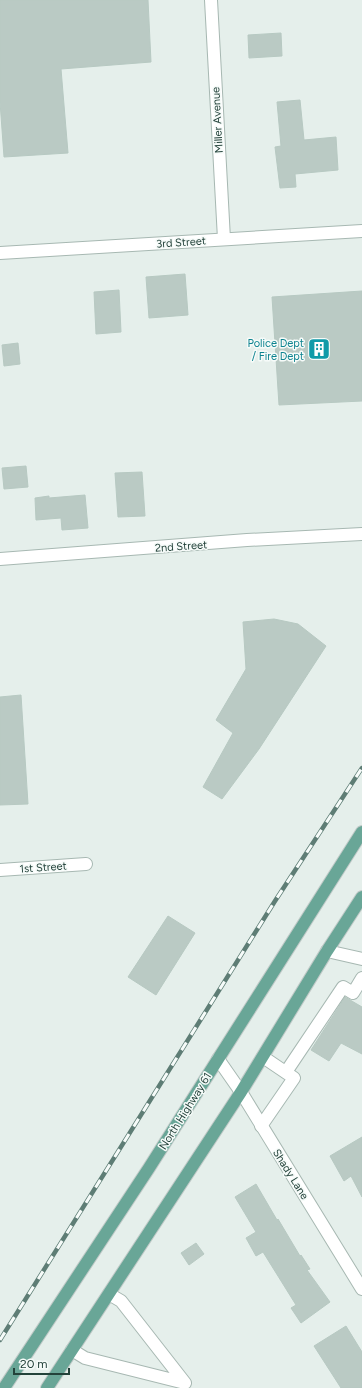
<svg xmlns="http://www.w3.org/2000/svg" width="362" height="1388" viewBox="0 0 362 1388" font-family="Figtree,sans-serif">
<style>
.building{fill:#bacac4;stroke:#b7c9c2}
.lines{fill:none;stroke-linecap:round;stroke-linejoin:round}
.minor-casing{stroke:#a7b8b2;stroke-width:14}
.major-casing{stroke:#c1cac8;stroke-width:14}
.minor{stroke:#fff;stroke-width:12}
.major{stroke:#69a697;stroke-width:12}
.rail-casing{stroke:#5e7d75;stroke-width:4.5}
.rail{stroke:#f6fbf9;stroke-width:3;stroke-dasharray:9;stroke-linecap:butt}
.labels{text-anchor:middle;stroke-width:3;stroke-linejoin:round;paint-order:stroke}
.street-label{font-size:11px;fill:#23423a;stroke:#f6fbf9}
.culture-label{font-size:11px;fill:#0d838f;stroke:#f6fbf9;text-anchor:end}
</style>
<rect width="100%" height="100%" fill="#e5efeb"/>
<g class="building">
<polygon points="0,0 148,0 151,62 61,69 68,153 4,157 0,102"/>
<polygon points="281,33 282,56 249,58 248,35"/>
<polygon points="300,100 304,140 336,137 338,170 295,174 296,187 280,188 275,147 281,146 277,102"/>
<polygon points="185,274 188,315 149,318 146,277"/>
<polygon points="119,290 121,332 96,334 94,292"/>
<polygon points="362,291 362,401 279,405 272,297"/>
<polygon points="18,343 20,364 4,366 2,345"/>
<polygon points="26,466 28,487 4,489 2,468"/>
<polygon points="142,472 145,516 118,517 115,473"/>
<polygon points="85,495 88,528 62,530 61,518 36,520 35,498 49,496 49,498"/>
<polygon points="274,619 298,624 326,646 259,749 222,799 203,787 233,733 216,720 246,669 243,622"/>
<polygon points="21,695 28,804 0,805 0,697"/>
<polygon points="168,916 195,933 156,995 128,977"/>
<polygon points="345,997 362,1007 362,1054 341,1043 329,1061 311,1050"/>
<polygon points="362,1137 362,1197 351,1176 344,1181 330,1156"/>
<polygon points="256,1184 277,1220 278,1219 300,1256 301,1255 310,1269 307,1270 330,1302 301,1323 291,1308 296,1305 263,1252 256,1256 246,1238 256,1232 235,1197"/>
<polygon points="196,1243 204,1254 189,1265 181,1253"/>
<polygon points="346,1326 362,1352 362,1388 341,1388 314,1346"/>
</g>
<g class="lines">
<g class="minor-casing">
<g id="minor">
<polyline points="211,0 224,239"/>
<polyline points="0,253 362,231"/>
<polyline points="0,559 247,540 362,534"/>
<polyline points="0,870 86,864"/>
<polyline points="327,951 362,959"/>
<polyline points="218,1059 241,1092 362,1289"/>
<polyline points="286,1072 343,987 353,993 362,978"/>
<polyline points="261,1126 294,1078 263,1057"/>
<polyline points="72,1350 85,1358 185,1383 121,1301 109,1294"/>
</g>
</g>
<g class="major-casing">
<g id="major">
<polyline points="4,1388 149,1168 362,832"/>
<polyline points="47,1388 241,1092 327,951 362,897"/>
</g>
</g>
<use href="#minor" class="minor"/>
<use href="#major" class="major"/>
<g class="rail-casing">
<polyline id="rail" points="0,1340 275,901 362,768"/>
</g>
<use href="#rail" class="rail"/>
</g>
<defs>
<g id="building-square" transform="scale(1.15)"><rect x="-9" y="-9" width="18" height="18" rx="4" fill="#0f9aa8" stroke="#f6fbf9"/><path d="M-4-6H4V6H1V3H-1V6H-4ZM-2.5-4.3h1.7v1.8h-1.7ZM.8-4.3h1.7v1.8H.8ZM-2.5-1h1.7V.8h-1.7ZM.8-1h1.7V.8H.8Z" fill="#fff"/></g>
</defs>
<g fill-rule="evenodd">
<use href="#building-square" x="319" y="349"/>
</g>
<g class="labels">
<g class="street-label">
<text transform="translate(217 120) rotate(-93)" y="4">Miller Avenue</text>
<text transform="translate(181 242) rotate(-4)" y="4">3rd Street</text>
<text transform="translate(181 546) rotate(-4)" y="4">2nd Street</text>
<text transform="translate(43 867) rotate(-4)" y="4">1st Street</text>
<text transform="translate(185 1111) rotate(-58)" y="4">North Highway 61</text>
<text transform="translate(291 1174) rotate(58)" y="4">Shady Lane</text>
</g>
<g class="culture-label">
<text x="304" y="347">Police Dept<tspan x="304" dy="13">/ Fire Dept</tspan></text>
</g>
</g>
<path d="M14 1368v6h55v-6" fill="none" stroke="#23423a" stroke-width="2"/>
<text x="20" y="1368" font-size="12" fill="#23423a" stroke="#f6fbf9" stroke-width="3" paint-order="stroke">20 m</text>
</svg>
